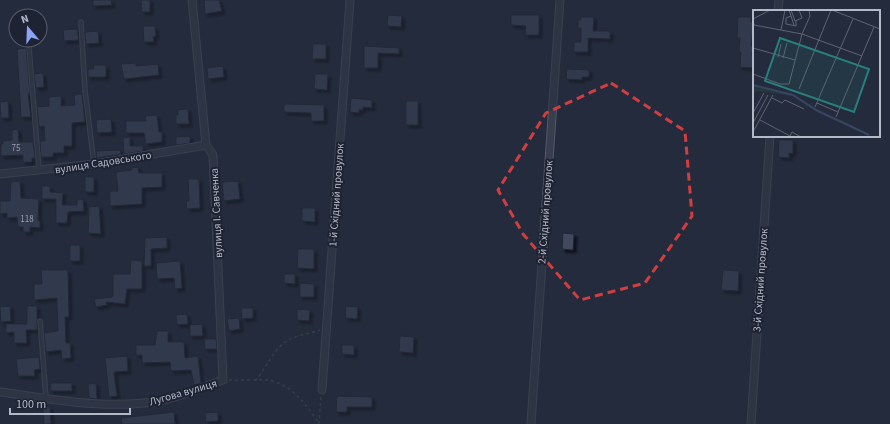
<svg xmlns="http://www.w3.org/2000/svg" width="890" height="424" viewBox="0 0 890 424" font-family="'Source Sans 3',sans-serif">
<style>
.building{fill:#434a5f;stroke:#1f2534;filter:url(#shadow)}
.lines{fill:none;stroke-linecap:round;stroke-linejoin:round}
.service-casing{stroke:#535968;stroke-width:5.5}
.minor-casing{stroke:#535968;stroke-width:9}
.path{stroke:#44555b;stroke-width:1.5;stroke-dasharray:3 3;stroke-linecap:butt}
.service{stroke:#383e4d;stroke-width:3.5}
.minor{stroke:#383e4d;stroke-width:7}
.marked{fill:none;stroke:#d13e40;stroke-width:3;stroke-dasharray:8 5;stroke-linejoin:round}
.labels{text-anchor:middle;stroke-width:4;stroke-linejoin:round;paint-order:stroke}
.number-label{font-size:9px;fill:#989dae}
.street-label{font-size:11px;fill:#b4b9c8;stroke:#1d2332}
.inset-river{fill:none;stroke:#384464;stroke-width:2}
.inset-road{fill:none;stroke:#5e6475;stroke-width:1}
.view{fill:#28807c;fill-opacity:0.15;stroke:#28807c;stroke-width:2}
.inset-edge{fill:none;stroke:#b4b9c8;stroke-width:2}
</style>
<defs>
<filter id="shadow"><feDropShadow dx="3" dy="3" stdDeviation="1" flood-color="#0009"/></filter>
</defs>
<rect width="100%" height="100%" fill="#242b3d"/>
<g class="building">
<polygon points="93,0 111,0 112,5 93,6"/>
<polygon points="141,0 150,0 150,12 142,12"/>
<polygon points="204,0 219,0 222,11 205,14"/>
<polygon points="388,15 402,16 401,27 387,26"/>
<polygon points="511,15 539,15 539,35 525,35 526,26 511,25"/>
<polygon points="581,17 594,17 593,31 610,31 610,39 588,38 588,52 574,52 574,42 581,42 581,28 578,28 578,20 581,20"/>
<polygon points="738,17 751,17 751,22 754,22 751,46 753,46 752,55 754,55 753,68 740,67 741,52 739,52 740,38 737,38"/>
<polygon points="143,26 155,26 156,36 153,37 154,42 144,42"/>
<polygon points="77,29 79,40 64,41 63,30"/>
<polygon points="98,31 99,43 86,44 85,32"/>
<polygon points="313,44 326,44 326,59 312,59"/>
<polygon points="364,46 399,48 399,54 378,53 378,68 364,68"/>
<polygon points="26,48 30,94 28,94 31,117 21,117 17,49"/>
<polygon points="136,63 136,66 158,64 159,75 124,79 121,64"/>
<polygon points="93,65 106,65 106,77 88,77 88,69 94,69"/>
<polygon points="223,66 224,77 208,79 207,68"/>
<polygon points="567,69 589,70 589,77 582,77 582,80 566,79"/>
<polygon points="43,73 44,87 36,88 34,74"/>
<polygon points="315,74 328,74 327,90 314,89"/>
<polygon points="82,94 85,122 72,123 72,146 64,146 64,153 53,153 53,157 41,157 40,141 45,141 44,126 39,127 37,107 49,106 49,97 61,96 61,106 75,105 74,95"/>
<polygon points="351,98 372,100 372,108 363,107 363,110 359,110 359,113 350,112"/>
<polygon points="8,101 9,118 1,118 0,102"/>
<rect x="406" y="101" width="12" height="24"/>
<polygon points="284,104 324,105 324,121 311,121 311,113 284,112"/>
<polygon points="188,109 189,124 176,124 176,115 178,115 178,110"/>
<polygon points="157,115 159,132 162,132 162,142 146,144 144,133 126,133 126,121 146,121 145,116"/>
<polygon points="111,119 112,132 97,133 96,120"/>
<polygon points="18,129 19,142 33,142 35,158 32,158 32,162 23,162 23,155 1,156 1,144 3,144 3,141 12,140 12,130"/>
<polygon points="190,136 190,143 176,145 176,137"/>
<polygon points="130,137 130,146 143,146 143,151 124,154 123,138"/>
<polygon points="779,140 793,140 793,154 789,153 789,158 778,157"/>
<polygon points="120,150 121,154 97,158 96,151"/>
<polygon points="138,167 139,173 162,173 162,187 142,188 142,204 110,206 110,191 118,191 116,172 132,170 131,168"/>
<rect x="85" y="177" width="9" height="15"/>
<polygon points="188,179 199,179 200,208 187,209 186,201 189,201"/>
<polygon points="20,181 21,198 39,199 38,220 40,221 40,228 30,227 30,232 23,232 23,227 18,227 17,217 7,218 7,213 0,214 0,201 10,201 11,182"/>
<polygon points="238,181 240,199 224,201 222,182"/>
<polygon points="42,186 50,186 50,192 63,193 62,205 77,205 77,200 83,199 84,211 68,212 67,223 56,223 56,199 42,199"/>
<polygon points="99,206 101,234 88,233 89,207"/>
<polygon points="302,208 315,208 315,222 302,221"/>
<polygon points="563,233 574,234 573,250 562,249"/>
<polygon points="167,237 167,248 151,249 151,266 144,266 145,238"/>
<rect x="70" y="245" width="10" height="16"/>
<polygon points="298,249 314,249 314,269 297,268"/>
<polygon points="131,260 142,261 142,289 127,289 125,304 106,302 107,305 96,307 94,299 112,297 113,295 113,274 130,274"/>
<polygon points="180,261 182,288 175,289 174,278 157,279 156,263"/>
<polygon points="41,270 68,270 69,317 65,317 66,343 70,343 71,358 62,359 61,350 46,352 44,333 58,331 57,307 57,298 34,300 34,284 42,284"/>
<polygon points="723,270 739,271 738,291 721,290"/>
<polygon points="284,274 295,274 295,284 284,283"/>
<polygon points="300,283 314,284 314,297 300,297"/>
<polygon points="10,306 11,321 1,322 0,307"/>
<polygon points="27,306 37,306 37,330 26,330 27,343 14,343 14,332 6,333 6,324 27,324"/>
<polygon points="346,306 358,307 357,319 345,318"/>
<polygon points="241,308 253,308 253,318 242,319"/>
<polygon points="297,309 310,310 309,321 297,320"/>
<polygon points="187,314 188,324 177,325 176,315"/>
<polygon points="239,318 240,329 229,331 227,319"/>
<polygon points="202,324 203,336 190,336 190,325"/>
<polygon points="157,331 168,331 168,342 184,342 185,358 198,356 201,383 194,385 191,370 171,371 170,362 142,363 142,355 136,355 136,345 155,345"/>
<polygon points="400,336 414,337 413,353 399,352"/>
<polygon points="204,339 216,339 217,349 205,349"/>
<polygon points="342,345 354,345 354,355 342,354"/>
<polygon points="127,356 128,371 114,372 117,396 109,397 105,358"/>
<polygon points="39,357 40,369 34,370 35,376 18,376 16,359"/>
<polygon points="50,383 72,383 72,391 51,391"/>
<polygon points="96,383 97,399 89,398 88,384"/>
<polygon points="337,396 372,397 372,407 347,407 347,412 336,412"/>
<polygon points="43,407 50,407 51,424 44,424"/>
<polygon points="174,412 175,424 122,424 121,418"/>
<polygon points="218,412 218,421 206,422 205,413"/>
</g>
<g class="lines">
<g class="service-casing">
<g id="service">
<polyline points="81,22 85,91 94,164"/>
<polyline points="29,48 39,170"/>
<polyline points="40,321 46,398"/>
</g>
</g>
<g class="minor-casing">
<g id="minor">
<polyline points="778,11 779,0"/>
<polyline points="0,174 94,164 206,145"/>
<polyline points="322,390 350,0"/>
<path d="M 0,392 C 52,399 107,410 159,401 C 181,397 202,387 223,380 L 213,155 L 206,145 L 192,0"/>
<polyline points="531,424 560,0"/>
<polyline points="751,424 770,136"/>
</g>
</g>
<g class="path">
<path d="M 229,380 C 241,381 253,379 264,380 C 290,381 305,404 319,423"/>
<path d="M 255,381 C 266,369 271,353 284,343 C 294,335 308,334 320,330"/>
<polyline points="319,424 321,396"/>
</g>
<use href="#service" class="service"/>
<use href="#minor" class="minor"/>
</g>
<path d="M0 0H890V424H0ZM 611,83 L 685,131 L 692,216 L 645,283 L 580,300 L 523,234 L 498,190 L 546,113 Z" fill="#242b3d" fill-opacity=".55" fill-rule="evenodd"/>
<path class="marked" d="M 611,83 L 685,131 L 692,216 L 645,283 L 580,300 L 523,234 L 498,190 L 546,113 Z"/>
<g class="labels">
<g class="number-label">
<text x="16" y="151">75</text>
<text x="27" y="222">118</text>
</g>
<g class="street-label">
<text transform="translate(103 162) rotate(-9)" y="4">вулиця Садовського</text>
<text transform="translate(336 195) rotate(-86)" y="4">1-й Східний провулок</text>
<text transform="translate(545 212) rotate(-86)" y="4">2-й Східний провулок</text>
<text transform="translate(216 213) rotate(-93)" y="4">вулиця І. Савченка</text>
<text transform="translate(760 280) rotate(-86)" y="4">3-й Східний провулок</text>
<text transform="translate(183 392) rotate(-16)" y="4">Лугова вулиця</text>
</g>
</g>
<g transform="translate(753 10)">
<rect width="127" height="127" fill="#242b3d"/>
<path d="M 0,75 L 39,84 L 65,101 L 95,113 L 122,127 L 64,102 L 39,86 L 3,81 L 0,86 Z" fill="#26383e"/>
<path class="inset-river" d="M 0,75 L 40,85 L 65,101 L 116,125"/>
<path class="inset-road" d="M 36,0 L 41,15M 38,0 L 42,11 L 49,8 L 46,0M 56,0 L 57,6 L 49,24 L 109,46M 79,0 L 127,19M 38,6 L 33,8 L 33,14 L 43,16 L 43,11M 0,9 L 1,15 L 49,24 L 36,74 L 27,74 L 0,64M 0,9 L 17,0M 28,20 L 32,0M 0,38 L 42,50M 25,47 L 28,34M 30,48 L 34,33M 46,79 L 78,0M 19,88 L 29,93 L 32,90 L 51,99M 64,93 L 85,102M 62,97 L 100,9M 0,103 L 11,83M 83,107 L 121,17M 7,110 L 37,126 L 39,122 L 48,127M 0,113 L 15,85M 0,122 L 20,85"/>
<path class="view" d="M 27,28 L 116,59 L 101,102 L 12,71 Z"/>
<rect width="127" height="127" class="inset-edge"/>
</g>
<g transform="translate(28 28) rotate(341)"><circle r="19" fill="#1d2332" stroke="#595f6e"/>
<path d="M0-3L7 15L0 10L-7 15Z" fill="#8aa5f7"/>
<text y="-6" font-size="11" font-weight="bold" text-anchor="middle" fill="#b4b9c8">N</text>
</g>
<path d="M10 408v6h120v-6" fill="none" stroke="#b4b9c8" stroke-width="2"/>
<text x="16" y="408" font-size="12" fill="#b4b9c8" stroke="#1d2332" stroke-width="3" paint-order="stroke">100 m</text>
</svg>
